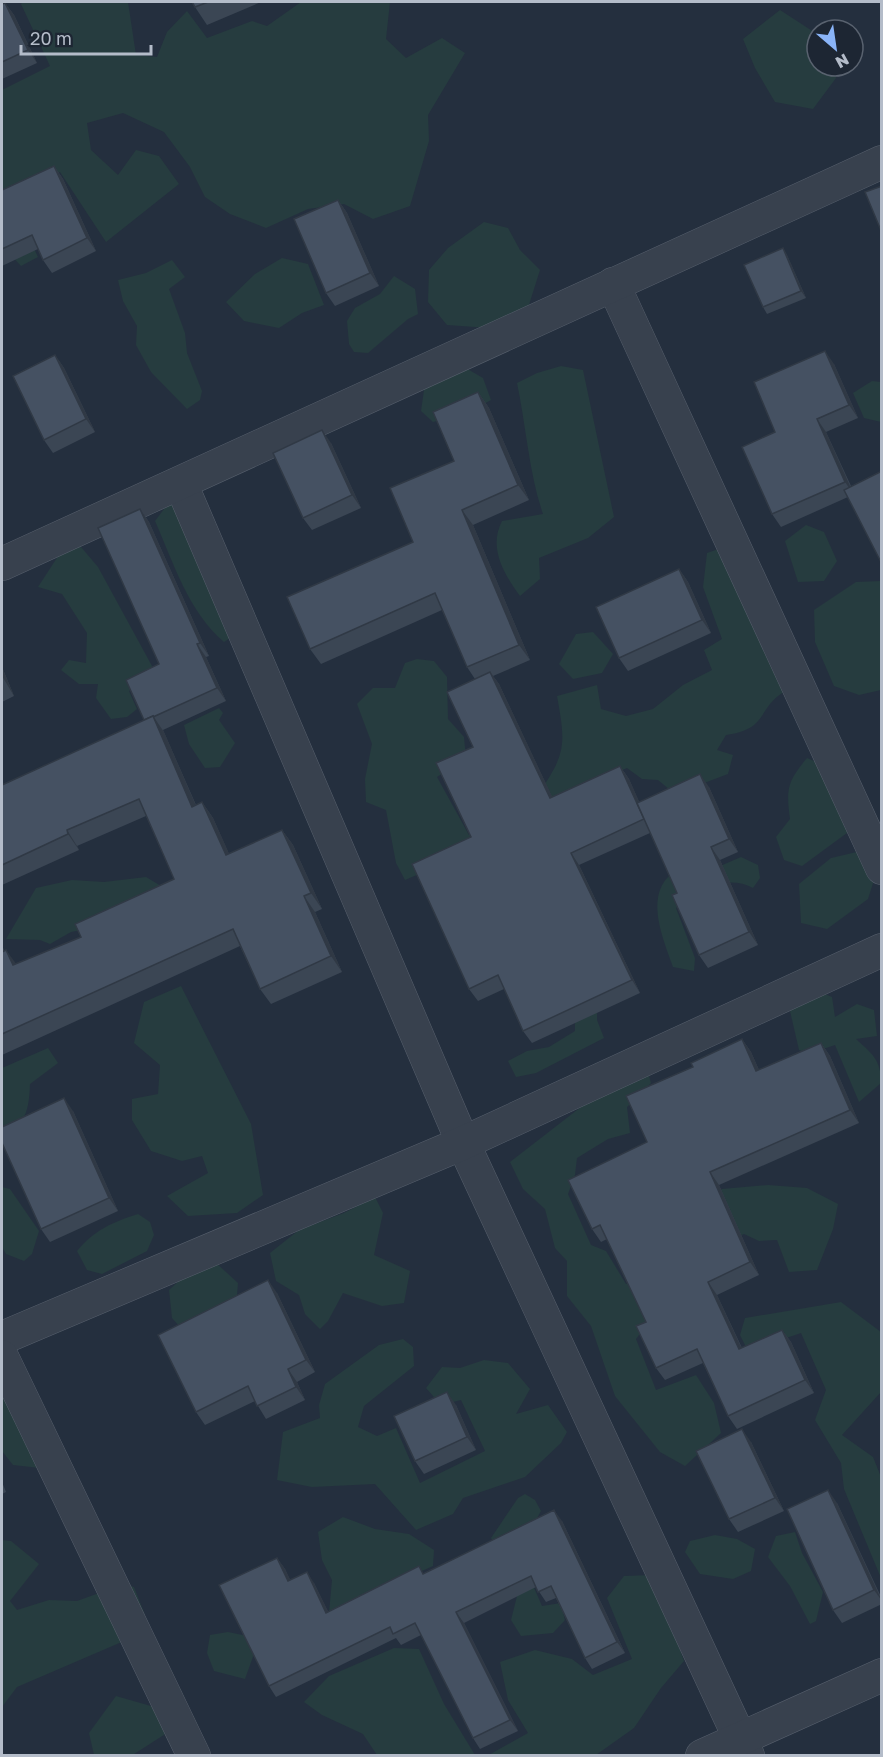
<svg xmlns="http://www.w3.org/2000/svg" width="883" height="1757" viewBox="0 0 883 1757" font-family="'Golos Text',sans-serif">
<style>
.green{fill:#263c3f}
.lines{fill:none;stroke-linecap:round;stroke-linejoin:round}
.minor-casing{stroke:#565f6c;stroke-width:34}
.minor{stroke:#38414e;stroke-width:33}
.wall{fill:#3b4654}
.shaded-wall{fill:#303945}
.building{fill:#455162;stroke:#303945;stroke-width:1.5}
</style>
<rect width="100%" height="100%" fill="#242f3e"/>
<g class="green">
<polygon points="23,2 128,2 136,55 157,57 167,32 187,11 207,38 252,21 267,26 301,2 390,2 386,39 406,58 442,38 465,53 428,115 429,141 410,206 373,219 344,204 308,209 266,228 230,214 205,197 190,167 164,132 123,113 87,123 91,150 118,175 136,150 159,156 179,184 106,242 60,172 9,196 38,257 21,266 9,253 2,238 2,90 50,66 21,4"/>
<polygon points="780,10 817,34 817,66 834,66 836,78 813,109 775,102 755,68 743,39"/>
<polygon points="484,222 508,228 520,250 540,270 528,308 489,328 447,325 428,302 429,270 448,248"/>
<polygon points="282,258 308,264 324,305 302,313 279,328 244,321 226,302 255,274"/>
<polygon points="172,260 185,277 169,289 185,333 187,353 202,391 200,400 187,409 151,372 136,345 137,326 123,301 118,280 146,273"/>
<polygon points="394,276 415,289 418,314 408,319 368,353 354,352 349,344 347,321 355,308 380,294"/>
<path d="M 561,366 L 583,370 L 614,517 L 588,538 L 539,558 L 540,579 L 520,596 C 504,574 488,548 502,521 L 543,514 C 529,474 526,425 517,383 L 537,373 Z"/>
<polygon points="464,367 483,378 491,400 469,412 433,422 421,411 425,383"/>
<polygon points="872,381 881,382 881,422 864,418 853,393"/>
<path d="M 176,493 L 249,626 L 224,642 C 188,611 174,564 155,521 Z"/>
<path d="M 740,521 L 767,589 L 785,691 C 756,709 769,729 726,735 L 717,750 L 733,755 L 728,774 L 675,794 L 658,780 L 642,779 L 627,768 L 556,799 L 538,794 C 566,754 566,745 557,696 L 597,685 L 601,709 L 626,716 L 653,709 L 683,685 L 712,670 L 704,650 L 722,639 L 703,587 L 707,553 L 730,545 L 725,523 Z"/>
<polygon points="806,525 824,532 837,561 824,581 798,582 785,541"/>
<polygon points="66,544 81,547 98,567 158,677 129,691 137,709 127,717 111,719 96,698 98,684 79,684 61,670 69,660 86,663 87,633 62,594 38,587"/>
<polygon points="880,581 881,690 859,695 834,686 815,642 814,610 856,582"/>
<polygon points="593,632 613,654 602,673 573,679 559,664 576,634"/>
<polygon points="417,659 434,661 447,677 448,719 464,737 466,758 437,777 469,835 488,827 447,862 405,880 396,863 386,810 366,802 365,779 372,744 357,704 373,688 395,688 405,663"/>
<polygon points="219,708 223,713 219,720 235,743 220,767 205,768 189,744 184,725"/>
<path d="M 807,758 L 823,765 L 851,830 L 802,866 L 784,860 L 776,837 L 790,819 C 786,789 787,782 807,758 Z"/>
<polygon points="861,851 875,877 868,899 827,929 801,923 799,884 831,858"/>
<path d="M 741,857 L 758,865 L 760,878 L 753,888 C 726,873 698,891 676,908 L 695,958 L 694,971 L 673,967 C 664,941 645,899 669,876 L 674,886 Z"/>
<polygon points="146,877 171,892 102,926 71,932 50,944 40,940 6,939 36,888 72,880 104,882"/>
<polygon points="181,986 251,1124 263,1195 237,1213 188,1216 167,1196 208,1173 202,1156 182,1161 151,1151 132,1120 132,1099 158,1094 160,1065 134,1043 144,1002"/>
<path d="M 805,986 L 832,997 L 835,1017 L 857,1004 L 874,1010 L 877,1036 L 856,1039 C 872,1054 881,1059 881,1083 L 859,1102 L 835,1045 L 808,1054 L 799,1050 L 790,1011 Z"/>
<polygon points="597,1001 597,1020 604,1038 536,1073 516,1077 508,1061 527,1051 549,1047 575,1031 575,1010"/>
<path d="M 48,1048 L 58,1063 L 30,1084 C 29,1108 27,1125 2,1134 L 2,1068 Z"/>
<polygon points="646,1065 651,1083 627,1107 630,1133 608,1139 577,1158 575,1175 568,1194 591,1245 606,1251 626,1284 660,1275 648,1323 636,1339 656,1390 696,1375 714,1403 721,1433 685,1466 660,1452 615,1396 591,1326 567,1296 567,1261 555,1248 545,1209 523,1189 510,1162 590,1100"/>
<polygon points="768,1185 807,1188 838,1204 833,1229 817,1270 789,1272 777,1240 759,1241 744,1234 700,1252 688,1211 722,1189"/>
<polygon points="2,1187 10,1189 39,1231 32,1254 24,1261 6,1254 2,1247"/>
<polygon points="375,1197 383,1213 374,1255 410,1271 404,1303 382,1306 343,1293 328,1321 320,1329 305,1314 299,1295 276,1281 270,1253 299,1230 344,1213"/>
<path d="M 138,1214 L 150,1222 L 154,1235 L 147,1251 L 102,1274 L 87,1270 L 77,1251 C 94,1230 113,1222 138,1214 Z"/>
<polygon points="215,1262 238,1283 236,1307 181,1328 172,1318 169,1290 189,1272"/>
<polygon points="841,1302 881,1332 881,1392 842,1435 873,1457 881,1477 881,1578 844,1489 841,1463 815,1420 826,1390 801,1333 748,1351 740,1335 745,1318"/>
<polygon points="403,1339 413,1347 414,1366 364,1406 358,1427 377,1436 396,1428 420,1483 485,1451 461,1400 441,1405 426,1388 442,1367 460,1368 484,1360 508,1363 530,1389 516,1414 548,1405 567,1432 561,1443 525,1477 463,1498 453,1514 416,1530 375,1484 312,1487 277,1480 283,1432 320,1418 319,1405 325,1384 379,1345"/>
<polygon points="2,1369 49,1469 13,1465 2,1451"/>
<polygon points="525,1494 535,1500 541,1511 536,1520 498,1549 491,1538 518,1498"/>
<polygon points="343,1517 375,1529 409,1534 434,1550 433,1566 329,1613 332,1580 322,1560 318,1532"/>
<polygon points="795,1532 802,1553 823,1592 816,1621 810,1624 790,1586 768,1557 776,1536"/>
<polygon points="715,1535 737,1539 755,1549 751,1571 733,1579 700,1574 685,1552 690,1541"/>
<polygon points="2,1540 11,1541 39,1564 10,1601 17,1610 49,1600 77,1601 124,1584 134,1587 145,1615 145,1632 17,1687 2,1707"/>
<polygon points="653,1575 684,1661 661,1688 634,1728 596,1755 487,1756 528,1733 508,1700 500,1662 535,1650 572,1659 593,1675 632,1659 607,1598 624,1576"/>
<polygon points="532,1583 542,1606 561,1603 565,1620 553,1633 521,1636 511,1620 518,1592"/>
<polygon points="228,1632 252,1637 254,1654 245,1679 214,1671 207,1653 210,1635"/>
<polygon points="394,1648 419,1649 444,1704 475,1755 377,1755 363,1734 322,1715 304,1702 329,1676"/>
<polygon points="116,1696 158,1708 170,1731 131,1756 94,1755 89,1733"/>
</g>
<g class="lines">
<g class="minor-casing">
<g id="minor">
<polyline points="613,284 882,868"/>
<polyline points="181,484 463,1143 748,1756"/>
<polyline points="2,564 882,162"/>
<polyline points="2,1338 463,1143 882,950"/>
<polyline points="2,1357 194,1756"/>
<polyline points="702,1756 882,1675"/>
</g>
</g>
<use href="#minor" class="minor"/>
</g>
<g class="wall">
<polygon points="192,2 261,2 207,25 195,7"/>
<polygon points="5,3 14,15 37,63 2,79 2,4"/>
<polygon points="54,166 63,179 96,251 52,273 43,260 38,249 2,266 2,190"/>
<polygon points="338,200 347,213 379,286 335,306 326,293"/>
<polygon points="783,248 787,255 806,298 767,314 763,307"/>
<polygon points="55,355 64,368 95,432 53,453 44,440"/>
<polygon points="834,364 858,418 826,432 851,486 848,497 781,527 772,514 775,432"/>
<polygon points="478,392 489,408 529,500 473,525 530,660 493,676 499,684 552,797 620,766 629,779 639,802 709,787 738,852 720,860 758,945 708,968 699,955 677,893 650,833 579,865 640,993 532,1043 523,1031 504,989 478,1001 469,989 471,837 475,679 467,667 442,610 321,664 310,649 413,542 454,461"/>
<polygon points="331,443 361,508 312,530 303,518"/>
<polygon points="140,509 149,522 209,656 206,657 226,701 163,730 196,805 202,802 213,818 229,854 282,830 293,845 322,909 315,912 342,972 271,1004 260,989 240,946 2,1055 2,944 4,951 15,964 81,937 174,879 146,816 77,846 79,850 2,885 2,785 144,720 159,664"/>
<polygon points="679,569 688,582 711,633 628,671 619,658"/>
<polygon points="2,667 14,696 2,702"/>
<polygon points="742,1039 751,1052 759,1070 821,1043 830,1056 859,1123 719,1185 759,1275 717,1295 742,1348 782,1330 791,1342 814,1393 737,1429 728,1416 703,1363 665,1380 656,1368 646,1322 607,1239 601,1242 592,1229 647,1142 693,1067"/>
<polygon points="73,1111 118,1211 50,1242 41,1229"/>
<polygon points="277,1293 315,1372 297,1382 305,1400 266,1419 255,1401 205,1425 196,1412"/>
<polygon points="456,1405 476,1450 424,1474 415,1461"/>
<polygon points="751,1442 784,1511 738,1532 729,1519"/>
<polygon points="2,1482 6,1492 2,1494"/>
<polygon points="837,1503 882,1599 882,1604 842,1623 833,1610"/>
<polygon points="562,1521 625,1653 592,1669 585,1658 556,1598 546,1602 536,1587 464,1623 518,1731 480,1749 473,1738 421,1635 401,1645 396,1638 276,1697 269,1686 277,1558 285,1569 290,1580 314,1583 328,1612"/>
</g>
<g class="shaded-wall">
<polygon points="5,3 14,15 37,63 28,50"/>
<polygon points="54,166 63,179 96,251 87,238"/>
<polygon points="338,200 347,213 379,286 370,273"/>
<polygon points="783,248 787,255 806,298 801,291"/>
<polygon points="825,351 834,364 858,418 849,405"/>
<polygon points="55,355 64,368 95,432 86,419"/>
<polygon points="478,392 489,408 529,500 518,485"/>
<polygon points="817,419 826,432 854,495 845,482"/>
<polygon points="322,430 331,443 361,508 352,495"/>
<polygon points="140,509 149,522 209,656 200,643"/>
<polygon points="462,510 473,525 530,660 519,645"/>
<polygon points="679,569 688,582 711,633 702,620"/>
<polygon points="197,644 206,657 226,701 217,688"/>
<polygon points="2,667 14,696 2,676"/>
<polygon points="490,672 499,684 559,811 550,798"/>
<polygon points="153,716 164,732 203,822 192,807"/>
<polygon points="620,766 629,779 653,832 644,819"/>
<polygon points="700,774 709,787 738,852 729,839"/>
<polygon points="202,802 213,818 237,871 226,855"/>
<polygon points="67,830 77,846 79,850 68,834"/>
<polygon points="282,830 293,845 322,909 311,893"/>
<polygon points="711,847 720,860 758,945 749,932"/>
<polygon points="571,853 579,865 640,993 632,980"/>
<polygon points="304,896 315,912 342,972 331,956"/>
<polygon points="6,950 17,965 13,965"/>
<polygon points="742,1039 751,1052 765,1084 756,1071"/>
<polygon points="821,1043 830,1056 859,1123 850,1110"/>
<polygon points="64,1098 73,1111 118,1211 109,1198"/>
<polygon points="710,1172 719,1185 759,1275 750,1262"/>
<polygon points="268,1280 277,1293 315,1372 306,1360"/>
<polygon points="708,1282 717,1295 748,1362 739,1349"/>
<polygon points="782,1330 791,1342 814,1393 805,1380"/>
<polygon points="288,1369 297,1382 305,1400 296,1387"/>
<polygon points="447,1392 456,1405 476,1450 467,1437"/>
<polygon points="742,1429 751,1442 784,1511 775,1498"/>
<polygon points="828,1490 837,1503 882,1601 874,1590"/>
<polygon points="554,1510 562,1521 625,1653 617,1642"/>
<polygon points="277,1558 285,1569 296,1591 288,1581"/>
<polygon points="307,1572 314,1583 334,1623 326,1613"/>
<polygon points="456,1612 464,1623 518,1731 510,1720"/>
</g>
<g class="building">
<polygon points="192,2 208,2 195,7"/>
<polygon points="5,3 28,50 2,62 2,4"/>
<polygon points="54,166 87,238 43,260 32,235 2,249 2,190"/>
<polygon points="882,186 882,233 865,192"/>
<polygon points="338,200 370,273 326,293 294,219"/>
<polygon points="783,248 801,291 763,307 744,265"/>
<polygon points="825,351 849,405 817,419 845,482 772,514 742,447 775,432 754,382"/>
<polygon points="55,355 86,419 44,440 13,376"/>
<polygon points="478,392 518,485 462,510 519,645 467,667 435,593 310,649 287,597 413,542 390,488 454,461 433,412"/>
<polygon points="322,430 352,495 303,518 273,453"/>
<polygon points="882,471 882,564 844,490"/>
<polygon points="140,509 200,643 197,644 217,688 153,717 153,716 144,720 126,680 159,664 98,528"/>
<polygon points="679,569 702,620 619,658 596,607"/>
<polygon points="490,672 550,798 620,766 644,819 571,853 632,980 523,1031 498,975 469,989 412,864 471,837 436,763 473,747 447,692"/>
<polygon points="153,716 192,807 202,802 226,855 282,830 311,893 304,896 331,956 260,989 233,929 2,1034 2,952 6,950 13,965 81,937 75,924 174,879 139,799 67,830 68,834 2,865 2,785"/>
<polygon points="700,774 729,839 711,847 749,932 699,955 672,895 677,893 637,803"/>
<polygon points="742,1039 756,1071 821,1043 850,1110 710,1172 750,1262 708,1282 739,1349 782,1330 805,1380 728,1416 697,1349 656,1368 636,1326 646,1322 600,1225 592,1229 568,1180 647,1142 626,1096 693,1067 691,1063"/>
<polygon points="64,1098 109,1198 41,1229 2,1143 2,1127"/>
<polygon points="268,1280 306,1360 288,1369 296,1387 257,1406 248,1386 196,1412 158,1335"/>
<polygon points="447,1392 467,1437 415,1461 394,1416"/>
<polygon points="742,1429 775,1498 729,1519 696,1451"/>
<polygon points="828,1490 874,1590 833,1610 787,1509"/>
<polygon points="554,1510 617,1642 585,1658 551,1586 538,1592 531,1576 456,1612 510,1720 473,1738 415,1623 393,1634 390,1627 269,1686 219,1585 277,1558 288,1581 307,1572 326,1613 419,1566 423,1574"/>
</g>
<rect width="883" height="1757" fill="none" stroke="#b4bcc9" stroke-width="6"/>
<g transform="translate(835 48) rotate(151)"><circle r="28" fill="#1d2633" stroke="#59626f" stroke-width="1.5"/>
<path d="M0-4.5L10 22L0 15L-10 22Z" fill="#8ab4f8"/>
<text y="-9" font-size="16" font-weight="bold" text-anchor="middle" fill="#b4bcc9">N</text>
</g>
<path d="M21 45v9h130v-9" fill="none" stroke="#b4bcc9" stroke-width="3"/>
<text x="30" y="45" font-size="18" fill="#b4bcc9" stroke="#1d2633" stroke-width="4.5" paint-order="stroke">20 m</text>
</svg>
